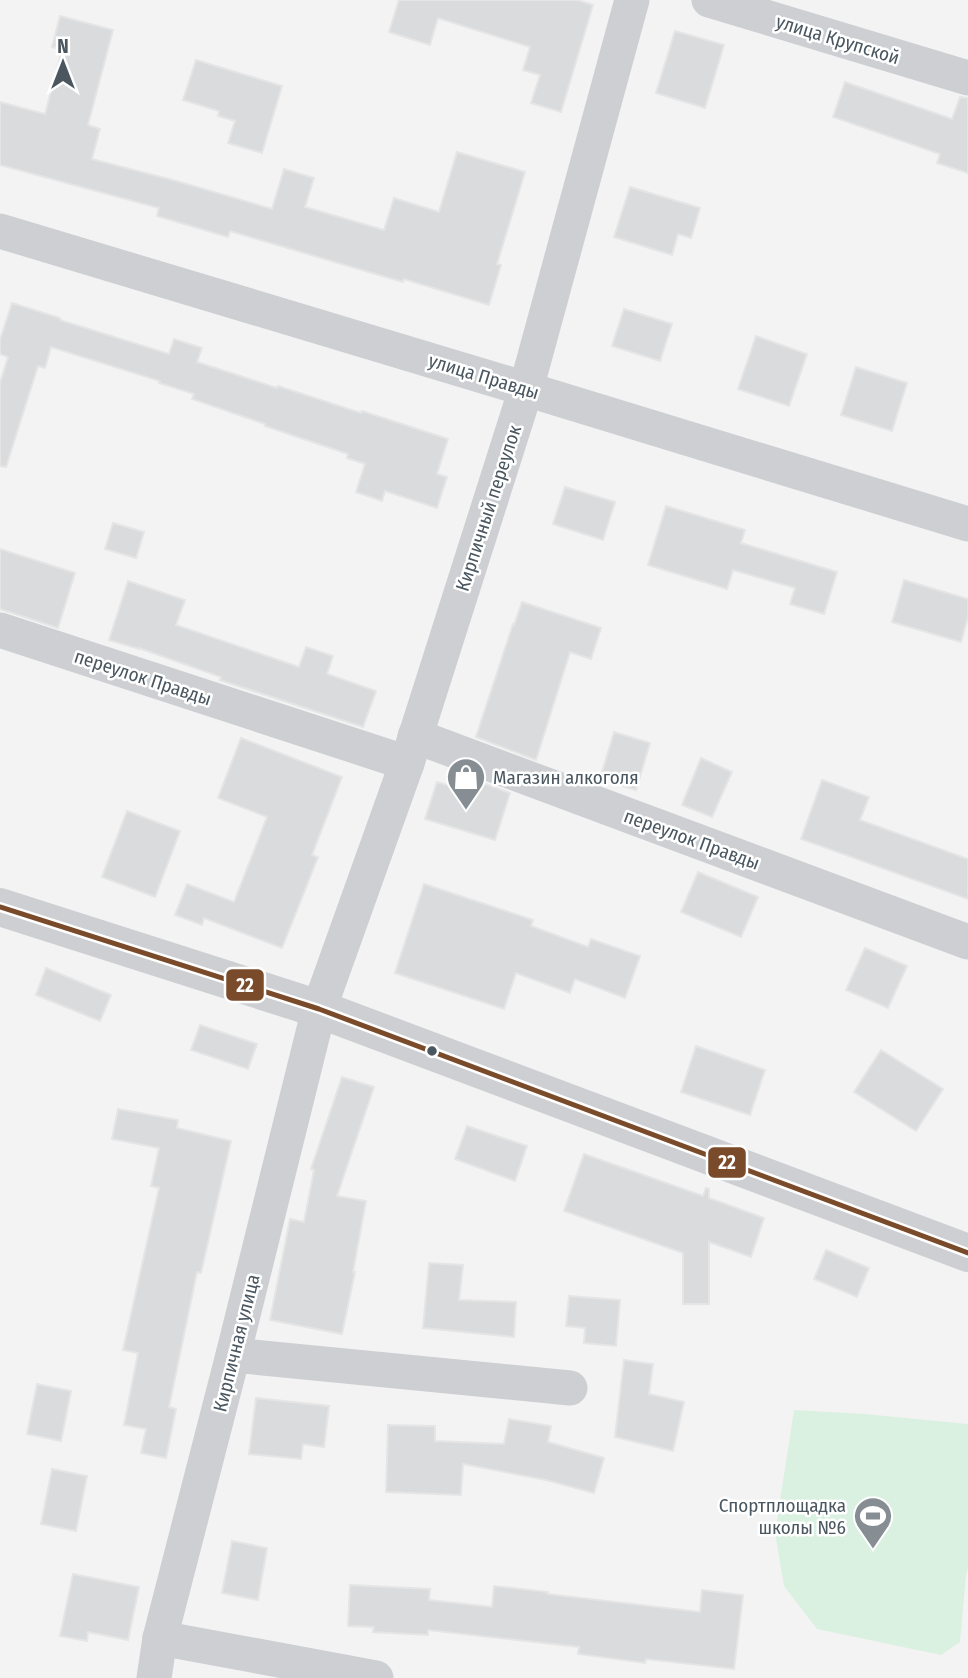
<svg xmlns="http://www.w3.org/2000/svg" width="968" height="1678" viewBox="0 0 968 1678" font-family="'Fira Sans Condensed',sans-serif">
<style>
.green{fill:#daf1e1}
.building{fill:#dadbdc;stroke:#e5e5e6;stroke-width:2}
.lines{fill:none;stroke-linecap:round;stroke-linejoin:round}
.minor{stroke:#cdcfd2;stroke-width:35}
.tertiary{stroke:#cdcfd2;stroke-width:38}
.bus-1-casing{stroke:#fff;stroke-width:10}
.bus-1{stroke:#7a4b2a;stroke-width:5}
.bus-dot{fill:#4a5760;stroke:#fff;stroke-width:2.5}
.labels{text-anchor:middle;stroke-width:5;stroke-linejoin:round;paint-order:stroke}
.street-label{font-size:19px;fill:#4a5760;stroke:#fff}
.poi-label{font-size:19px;fill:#4a5760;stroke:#fff;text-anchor:start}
.line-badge{stroke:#fff;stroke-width:2.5}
.badge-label{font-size:19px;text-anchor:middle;font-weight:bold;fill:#fff}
</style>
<rect width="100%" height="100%" fill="#f4f3f3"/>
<polygon class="green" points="794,1410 865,1414 968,1424 968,1568 966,1575 960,1642 941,1655 817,1629 784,1586 775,1533"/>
<g class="building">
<polygon points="399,0 578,0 593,5 561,112 531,103 540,75 523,70 530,47 438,18 430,45 389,32"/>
<polygon points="60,16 113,30 88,125 100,129 92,159 180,182 272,209 284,169 314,178 305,207 384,230 394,198 439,212 457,152 525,172 497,264 501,265 489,305 404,279 403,282 345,265 230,231 228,237 157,216 159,208 0,165 0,102 45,114 62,50 52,47"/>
<polygon points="675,31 724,45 705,108 656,93"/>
<polygon points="196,60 282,86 262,153 228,143 235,121 218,116 219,111 183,100"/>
<polygon points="845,82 952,119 960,97 968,98 968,173 937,163 940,154 833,117"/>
<polygon points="630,187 700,208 691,238 678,234 672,255 614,237"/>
<polygon points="12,303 60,318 60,320 169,354 174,339 202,348 197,362 277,388 278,386 361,413 362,411 448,439 437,474 447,477 437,508 385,491 382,501 356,492 365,464 347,458 348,454 265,426 265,424 192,399 194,394 159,383 160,381 51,347 45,368 38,366 6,467 0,466 0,383 8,357 0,354 0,340"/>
<polygon points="624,309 672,324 660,361 612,346"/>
<polygon points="756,336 807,354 789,406 738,389"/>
<polygon points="856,367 907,383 892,431 841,415"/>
<polygon points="565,487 615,502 603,540 553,524"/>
<polygon points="666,506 745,530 741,543 837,572 824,614 790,604 795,588 733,570 727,589 648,565"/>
<polygon points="113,523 144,532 136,558 105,549"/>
<polygon points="0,549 75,573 58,628 0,609"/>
<polygon points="904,580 968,599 968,617 961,642 892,622"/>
<polygon points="128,581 185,600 176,625 299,667 306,647 333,656 327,674 376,691 363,727 220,680 221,677 139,648 139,649 109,640"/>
<polygon points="522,602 601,628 591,659 570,652 536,760 476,737 513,624 514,625"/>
<polygon points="614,732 650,743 636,790 600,779"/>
<polygon points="241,738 342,777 312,855 318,857 282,948 204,918 202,925 175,915 187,884 234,902 267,817 218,798"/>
<polygon points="701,758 732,772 712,817 682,805"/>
<polygon points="464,776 510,793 495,840 425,819 437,782 460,789"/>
<polygon points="822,780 869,797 860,820 968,859 968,899 801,839"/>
<polygon points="127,811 180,831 155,897 102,877"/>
<polygon points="698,872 758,897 741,937 681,912"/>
<polygon points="424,884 533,920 531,926 588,947 591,939 640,956 625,998 575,979 570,993 516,973 504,1009 395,973"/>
<polygon points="865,948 907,966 888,1008 846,990"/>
<polygon points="46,968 111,995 100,1021 36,995"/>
<polygon points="200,1025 257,1044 248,1069 191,1050"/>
<polygon points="696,1046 765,1070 750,1115 681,1092"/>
<polygon points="881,1050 943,1089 916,1131 854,1092"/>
<polygon points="342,1077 374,1087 337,1196 366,1201 353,1272 355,1272 342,1334 270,1320 290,1219 304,1222 314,1170 311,1169"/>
<polygon points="118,1109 178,1120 177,1128 231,1141 201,1273 197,1272 169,1407 176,1409 166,1458 141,1453 146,1429 124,1425 138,1353 123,1350 159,1188 151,1186 159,1148 112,1139"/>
<polygon points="467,1126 527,1146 515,1181 455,1159"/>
<polygon points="584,1154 703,1196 706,1188 709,1189 709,1198 764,1218 751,1257 709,1242 709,1304 683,1304 683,1253 564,1211"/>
<polygon points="826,1250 869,1268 857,1297 814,1279"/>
<polygon points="429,1263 463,1265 459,1300 516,1302 514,1337 423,1328"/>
<polygon points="569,1296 620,1300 616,1346 584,1343 585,1328 566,1326"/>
<polygon points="624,1360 653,1364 649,1394 684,1402 673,1451 615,1437"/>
<polygon points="37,1384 71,1391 61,1441 27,1434"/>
<polygon points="256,1398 329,1406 324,1447 303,1444 301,1459 249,1454"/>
<polygon points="509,1419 551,1426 548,1442 604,1458 594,1493 546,1480 463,1464 461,1495 386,1492 388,1425 435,1426 435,1441 504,1444"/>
<polygon points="52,1469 87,1476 76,1531 41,1524"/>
<polygon points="232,1541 267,1548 258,1600 222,1593"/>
<polygon points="73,1574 139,1587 128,1640 88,1632 87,1641 60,1636"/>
<polygon points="350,1585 430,1589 429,1600 492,1607 494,1586 548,1592 547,1594 700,1612 702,1590 743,1595 734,1669 646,1659 645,1663 578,1654 579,1647 428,1630 428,1635 373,1632 374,1627 348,1626"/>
</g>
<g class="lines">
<g class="minor">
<polyline points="709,0 968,78"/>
<polyline points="0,231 526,389 968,524"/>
<polyline points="0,630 407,763"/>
<polyline points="415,736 968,942"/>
<polyline points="233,1355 570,1388"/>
<polyline points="160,1638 376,1678"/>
<polyline points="154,1678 160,1638 233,1355 319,1009 407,763 526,389 632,0"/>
</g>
<polyline class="tertiary" points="0,907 319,1009 968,1253"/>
<g class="bus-1-casing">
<polyline id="bus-1" points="0,907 319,1009 968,1253"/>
</g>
<use href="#bus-1" class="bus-1"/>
</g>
<defs>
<g id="shop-pin" transform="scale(2.0125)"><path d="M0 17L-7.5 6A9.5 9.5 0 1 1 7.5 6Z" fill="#868e93" stroke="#fff"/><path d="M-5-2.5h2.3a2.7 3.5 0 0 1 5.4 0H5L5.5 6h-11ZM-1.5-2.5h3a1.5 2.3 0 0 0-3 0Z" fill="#fff"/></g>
<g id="stadium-pin" transform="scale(2.0125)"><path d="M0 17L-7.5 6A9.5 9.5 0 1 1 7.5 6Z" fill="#868e93" stroke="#fff"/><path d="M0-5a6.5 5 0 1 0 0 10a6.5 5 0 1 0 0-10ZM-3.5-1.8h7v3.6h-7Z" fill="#fff"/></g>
</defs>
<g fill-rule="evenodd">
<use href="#shop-pin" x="466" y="777"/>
<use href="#stadium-pin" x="873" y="1516"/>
</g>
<circle class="bus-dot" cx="432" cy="1051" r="6"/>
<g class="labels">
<g class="street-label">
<text transform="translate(838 39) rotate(17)" y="7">улица Крупской</text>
<text transform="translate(484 376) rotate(17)" y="7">улица Правды</text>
<text transform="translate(488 508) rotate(-72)" y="7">Кирпичный переулок</text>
<text transform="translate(143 677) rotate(18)" y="7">переулок Правды</text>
<text transform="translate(692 839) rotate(20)" y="7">переулок Правды</text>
<text transform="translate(236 1343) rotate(-76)" y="7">Кирпичная улица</text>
</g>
<g class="poi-label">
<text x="493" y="784">Магазин алкоголя</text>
<text x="846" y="1512" text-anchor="end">Спортплощадка<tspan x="846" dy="22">школы №6</tspan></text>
</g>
</g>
<g class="line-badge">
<rect x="225" y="968" width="40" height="34" rx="7" fill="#7a4b2a"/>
<rect x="707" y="1146" width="40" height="33" rx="7" fill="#7a4b2a"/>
</g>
<g class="badge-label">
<text x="245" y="992">22</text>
<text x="727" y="1169">22</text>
</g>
<g transform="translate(63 63)" stroke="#ffffff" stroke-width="5" paint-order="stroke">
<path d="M0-5L12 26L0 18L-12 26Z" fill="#4a5760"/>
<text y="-10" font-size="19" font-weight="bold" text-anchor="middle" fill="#4a5760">N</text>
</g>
</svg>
